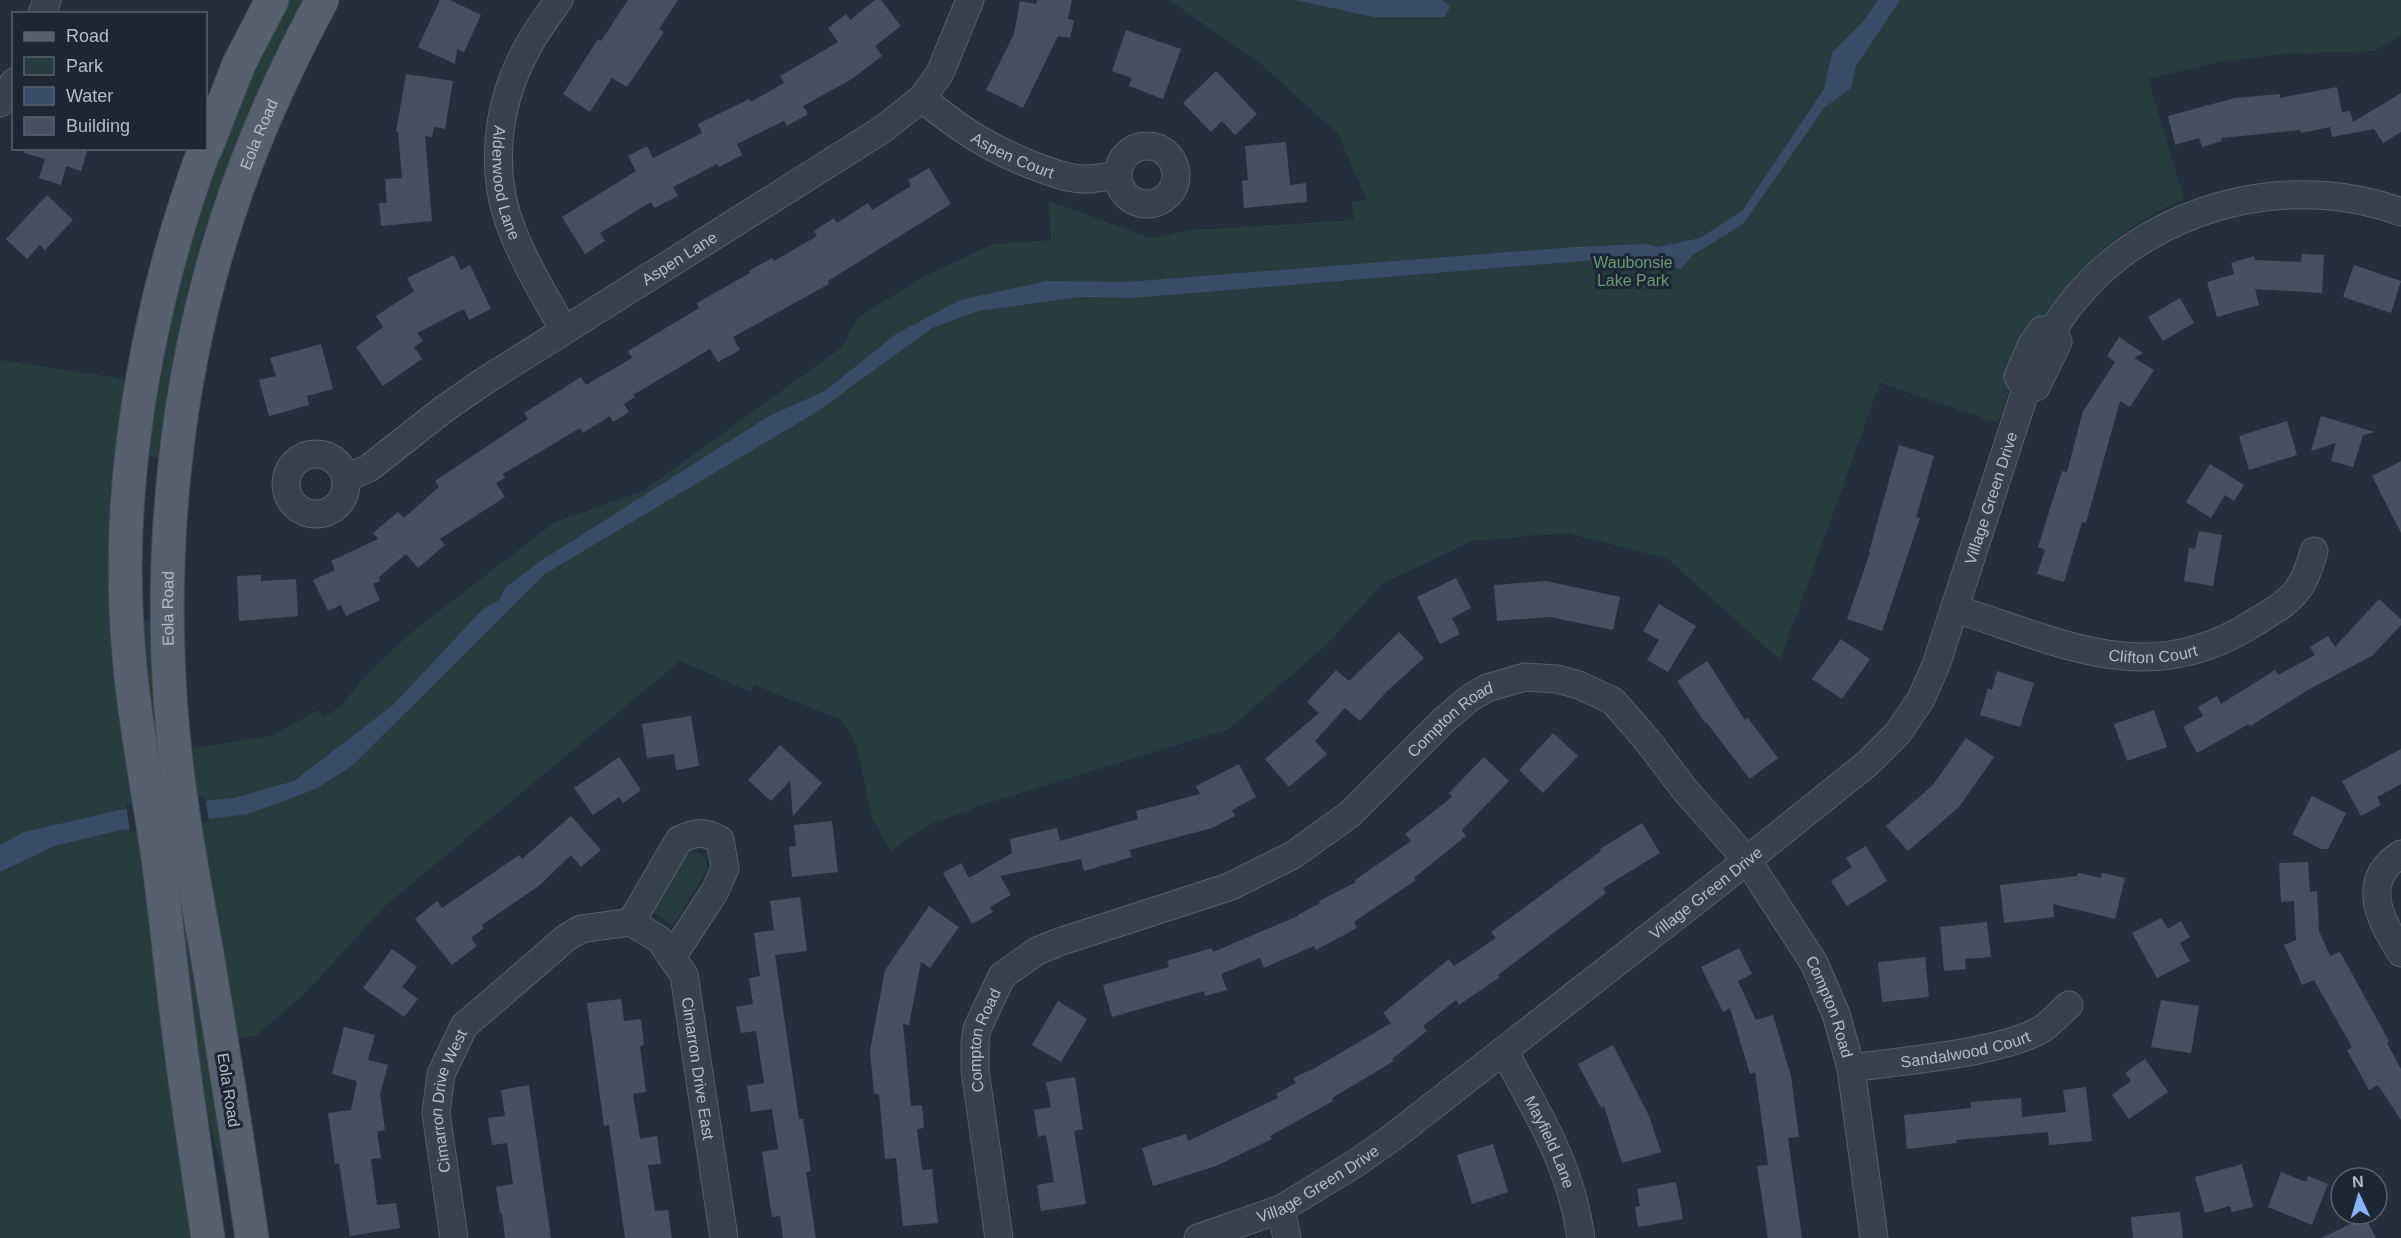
<svg xmlns="http://www.w3.org/2000/svg" width="2401" height="1238" viewBox="0 0 2401 1238" font-family="Helvetica,sans-serif">
<style>
.green{fill:#263c3f}
.water{fill:#394c67}
.pier{fill:#242f3e}
.building{fill:#455162}
.lines{fill:none;stroke-linecap:round;stroke-linejoin:round}
.minor-casing{stroke:#565f6c;stroke-width:29}
.major-casing{stroke:#414a57;stroke-width:35}
.minor{stroke:#38414e;stroke-width:27}
.major{stroke:#56606e;stroke-width:33}
.labels{text-anchor:middle;stroke-width:6;stroke-linejoin:round;paint-order:stroke}
.street-label{font-size:16px;fill:#b4bcc9;stroke:#1d2633}
.park-label{font-size:16px;fill:#6b9a76;stroke:#1d2633}
</style>
<rect width="100%" height="100%" fill="#242f3e"/>
<g class="green">
<polygon points="287,0 306,0 163,459 146,456 159,370 188,244 238,102"/>
<path d="M 1169,0 L 2401,0 L 2401,35 L 2375,51 L 2286,54 L 2223,61 L 2148,79 L 2184,199 C 2082,246 2029,317 1998,423 L 1880,383 L 1780,660 L 1668,559 L 1567,533 L 1472,541 L 1382,584 L 1327,644 L 1229,729 L 982,805 L 931,824 L 905,840 L 892,852 L 872,819 L 857,747 L 842,720 L 754,685 L 751,692 L 680,661 L 386,905 L 307,991 L 257,1035 L 209,1042 L 229,1174 L 224,1176 L 201,1091 L 193,1045 L 164,1049 L 181,1154 L 190,1238 L 0,1238 L 0,360 L 125,379 L 118,436 L 115,680 L 119,723 L 126,758 L 149,715 L 143,621 L 145,620 L 152,622 L 162,753 L 271,736 L 319,710 L 324,717 L 340,707 L 362,680 L 407,636 L 555,522 L 643,491 L 841,348 L 860,316 L 923,277 L 993,244 L 1051,240 L 1049,201 L 1151,238 L 1192,230 L 1354,220 L 1352,202 L 1367,200 L 1338,134 L 1261,64 Z"/>
<polygon points="692,853 698,853 705,857 707,871 675,922 670,924 652,911 683,859"/>
</g>
<g class="water">
<polygon points="1295,0 1442,0 1450,7 1445,17 1374,17"/>
<polygon points="1878,0 1900,0 1856,66 1851,88 1824,108 1744,223 1693,255 1681,269 1651,259 1618,258 1132,298 1079,297 978,311 932,328 818,411 545,574 353,765 316,789 248,814 121,830 54,846 0,872 0,845 24,832 129,808 234,798 294,781 393,705 483,609 499,600 506,587 539,562 769,416 825,391 896,334 960,300 1047,281 1126,282 1575,247 1645,244 1658,247 1700,238 1742,211 1824,89 1832,53 1862,23"/>
</g>
<polygon class="pier" points="205,797 209,822 130,832 126,805"/>
<g class="building">
<polygon points="440,0 450,0 481,15 464,52 457,49 455,64 418,47"/>
<polygon points="628,0 678,0 659,29 664,32 627,87 612,78 590,112 563,94 598,39 601,41"/>
<polygon points="875,0 881,0 901,26 875,46 882,56 852,79 803,106 808,114 787,126 784,121 737,144 742,155 719,167 717,164 673,187 678,196 654,208 651,202 600,233 605,241 585,254 562,217 636,171 628,156 647,146 653,158 702,133 698,124 749,99 751,102 784,83 780,76 838,42 828,28 846,14 850,20"/>
<polygon points="1037,0 1072,0 1068,19 1074,20 1070,38 1058,36 1023,108 986,90 1014,34 1020,1 1036,4"/>
<polygon points="1126,30 1181,49 1163,99 1129,86 1132,78 1112,71"/>
<polygon points="1216,71 1257,114 1235,135 1222,121 1211,132 1183,103"/>
<polygon points="406,74 453,81 445,129 434,127 432,137 425,136 432,221 381,226 379,203 387,203 385,179 402,178 398,132 396,132"/>
<polygon points="2337,87 2342,112 2350,111 2353,122 2401,93 2401,132 2383,143 2374,129 2332,137 2330,127 2301,133 2300,130 2221,138 2222,141 2202,147 2199,138 2175,145 2168,116 2235,98 2280,94 2280,98"/>
<polygon points="1286,142 1290,185 1306,183 1307,202 1244,208 1242,181 1248,180 1245,146"/>
<polygon points="25,148 88,148 81,171 66,166 61,185 39,178 45,159 24,153"/>
<polygon points="929,168 951,204 828,281 829,284 733,337 740,350 718,362 710,349 633,395 635,397 624,404 629,412 613,422 610,416 583,433 580,428 503,474 505,478 496,483 505,497 440,539 445,545 418,568 406,554 379,577 380,581 373,584 380,600 346,616 341,605 328,611 313,580 335,570 331,561 378,539 373,533 398,512 404,518 439,487 435,481 528,419 524,413 581,377 586,385 632,358 628,351 699,308 697,303 750,273 749,271 772,258 774,261 817,236 814,231 834,218 837,223 868,203 872,210 911,186 908,180"/>
<polygon points="47,195 73,220 45,250 40,245 27,259 6,239"/>
<polygon points="2302,254 2324,255 2322,293 2255,289 2259,305 2217,317 2207,282 2234,274 2231,263 2254,256 2255,260 2301,262"/>
<polygon points="454,255 461,270 470,265 491,309 469,320 464,309 417,333 423,341 414,347 422,359 383,386 356,347 383,327 376,316 414,291 407,278"/>
<polygon points="2354,265 2401,281 2391,313 2343,297"/>
<polygon points="2180,298 2194,323 2163,341 2148,317"/>
<polygon points="2119,337 2143,353 2134,358 2154,370 2130,407 2120,401 2086,523 2082,522 2064,582 2037,574 2045,550 2038,547 2062,471 2067,472 2083,411 2115,362 2107,356"/>
<polygon points="321,344 333,389 307,396 309,405 269,416 259,380 276,376 270,358"/>
<polygon points="2321,416 2375,432 2363,435 2353,467 2331,461 2336,443 2311,451"/>
<polygon points="2287,421 2297,455 2249,470 2239,436"/>
<polygon points="1899,445 1934,456 1916,517 1920,518 1882,631 1847,619 1870,553 1869,552"/>
<polygon points="2401,461 2401,533 2372,476"/>
<polygon points="2210,464 2244,485 2234,501 2225,495 2211,518 2186,502"/>
<polygon points="2199,531 2222,535 2213,586 2184,581 2189,548 2195,549"/>
<polygon points="261,575 261,581 296,579 298,616 239,621 237,576"/>
<polygon points="1456,578 1471,608 1452,618 1460,634 1440,644 1417,597"/>
<polygon points="1546,581 1620,597 1613,630 1550,617 1497,621 1494,585"/>
<polygon points="2379,599 2401,619 2401,625 2373,655 2308,690 2250,726 2249,724 2197,753 2183,727 2203,716 2198,707 2217,696 2221,704 2275,670 2278,675 2315,655 2310,647 2328,636 2335,647"/>
<polygon points="1659,604 1696,626 1668,672 1647,660 1659,640 1643,631"/>
<polygon points="1399,632 1424,658 1387,691 1360,721 1345,708 1315,741 1327,754 1289,787 1265,759 1319,713 1307,702 1336,670 1349,681"/>
<polygon points="1841,639 1870,659 1842,699 1812,679"/>
<polygon points="1707,661 1745,720 1748,718 1778,758 1750,779 1706,722 1705,723 1677,681"/>
<polygon points="1997,671 2034,683 2020,727 1980,715 1988,688 1992,690"/>
<polygon points="2154,710 2167,747 2127,761 2114,724"/>
<polygon points="691,716 699,766 676,770 674,754 647,758 642,724"/>
<polygon points="1553,733 1578,756 1543,793 1519,770"/>
<polygon points="1966,738 1994,757 1959,807 1908,851 1886,826 1933,785"/>
<polygon points="780,745 822,783 793,816 790,781 771,801 748,780"/>
<polygon points="2401,749 2401,784 2377,797 2381,805 2361,816 2342,781"/>
<polygon points="619,757 641,790 623,803 619,797 593,815 574,788"/>
<polygon points="1484,757 1509,781 1462,830 1466,836 1414,878 1416,880 1354,922 1357,928 1316,950 1314,946 1264,968 1260,958 1221,974 1227,990 1205,996 1204,991 1112,1017 1103,985 1169,967 1167,961 1212,948 1213,952 1298,916 1298,915 1320,903 1319,901 1356,882 1355,880 1411,841 1405,834 1452,797 1449,793"/>
<polygon points="1239,764 1256,797 1232,810 1235,816 1212,828 1129,850 1132,857 1084,871 1081,859 1000,876 1011,895 990,907 993,912 972,924 943,873 961,863 969,878 1012,853 1010,839 1057,828 1060,841 1138,819 1136,811 1200,794 1196,786"/>
<polygon points="2312,796 2346,813 2328,849 2321,849 2292,834"/>
<polygon points="571,816 601,850 581,867 571,855 540,885 482,925 484,928 471,938 477,946 452,965 415,919 437,901 442,908 519,855 522,859"/>
<polygon points="832,821 838,872 792,877 789,847 796,846 794,825"/>
<polygon points="1642,823 1660,853 1603,888 1606,893 1498,975 1500,977 1459,1005 1456,1000 1423,1026 1427,1031 1392,1059 1394,1061 1332,1098 1333,1101 1270,1136 1272,1139 1216,1166 1153,1186 1142,1148 1186,1134 1188,1141 1278,1098 1276,1094 1296,1083 1293,1078 1315,1068 1391,1023 1383,1013 1449,959 1454,966 1496,938 1491,932 1601,851 1600,849"/>
<polygon points="1866,846 1887,881 1847,906 1831,881 1852,867 1846,858"/>
<polygon points="2308,862 2310,892 2317,891 2319,931 2330,956 2340,952 2389,1041 2387,1043 2401,1069 2401,1120 2378,1085 2369,1090 2347,1050 2352,1047 2314,980 2302,985 2284,945 2296,940 2294,901 2281,902 2279,863"/>
<polygon points="2078,873 2101,878 2102,873 2125,878 2115,919 2053,904 2054,917 2004,923 2000,885 2077,876"/>
<polygon points="800,897 807,951 775,955 799,1119 803,1119 811,1171 806,1172 816,1238 783,1238 780,1216 772,1217 762,1152 778,1149 772,1109 751,1112 747,1086 764,1083 756,1031 741,1033 736,1007 753,1004 749,978 760,976 754,933 774,930 770,901"/>
<polygon points="929,906 959,927 930,968 921,962 909,1025 903,1024 911,1106 922,1105 924,1128 917,1129 922,1170 932,1169 938,1223 903,1226 896,1158 885,1159 879,1094 874,1094 870,1051 885,970"/>
<polygon points="2161,918 2168,929 2181,921 2190,937 2180,943 2190,961 2157,978 2132,933"/>
<polygon points="1987,922 1991,957 1965,959 1966,969 1944,971 1940,927"/>
<polygon points="1739,948 1752,974 1738,981 1756,1020 1773,1015 1791,1076 1799,1137 1788,1138 1802,1238 1768,1238 1757,1166 1768,1165 1755,1072 1750,1074 1730,1008 1723,1012 1701,967"/>
<polygon points="392,949 417,967 402,987 418,999 404,1017 363,988"/>
<polygon points="1925,957 1929,997 1882,1002 1878,962"/>
<polygon points="621,999 624,1021 641,1019 644,1045 640,1046 646,1092 633,1094 640,1139 657,1136 661,1164 648,1165 655,1211 668,1210 672,1238 625,1238 609,1125 604,1126 587,1003"/>
<polygon points="2161,1000 2199,1006 2191,1053 2151,1047"/>
<polygon points="1058,1001 1087,1019 1061,1062 1032,1045"/>
<polygon points="344,1027 375,1035 368,1060 388,1065 380,1094 385,1130 377,1131 381,1158 371,1159 377,1205 396,1203 400,1228 350,1236 339,1163 335,1164 328,1113 351,1110 357,1081 332,1074"/>
<polygon points="1613,1045 1649,1116 1661,1152 1622,1163 1604,1106 1601,1108 1578,1064"/>
<polygon points="2145,1059 2168,1092 2129,1119 2112,1095 2131,1081 2125,1073"/>
<polygon points="1075,1077 1083,1129 1074,1131 1086,1204 1041,1211 1037,1185 1054,1182 1046,1135 1038,1137 1034,1110 1051,1107 1046,1082"/>
<polygon points="529,1085 551,1238 505,1238 502,1213 500,1213 496,1187 513,1184 507,1143 492,1145 488,1118 505,1116 501,1090"/>
<polygon points="2086,1087 2092,1141 2049,1145 2048,1132 1956,1140 1957,1143 1907,1149 1904,1115 1971,1108 1971,1102 2021,1098 2022,1117 2066,1112 2063,1090"/>
<polygon points="1493,1144 1508,1192 1472,1204 1457,1155"/>
<polygon points="2242,1164 2253,1207 2232,1212 2230,1206 2205,1213 2195,1177"/>
<polygon points="2281,1172 2306,1182 2308,1176 2328,1184 2312,1225 2268,1207"/>
<polygon points="1676,1182 1683,1219 1638,1227 1635,1207 1640,1206 1637,1189"/>
<polygon points="2180,1212 2183,1238 2133,1238 2131,1217"/>
<polygon points="2365,1217 2376,1238 2321,1238"/>
</g>
<g class="lines">
<g class="minor-casing">
<g id="minor">
<path id="s1" d="M 559,0 C 547,17 533,35 524,54 C 496,108 489,175 513,232 C 526,266 546,298 564,330"/>
<polyline points="42,14 47,0"/>
<path id="s2" d="M 922,98 C 958,128 988,148 1032,165 C 1050,172 1070,180 1090,179 C 1099,178 1109,176 1118,175"/>
<polyline points="0,103 14,82"/>
<circle cx="1147" cy="175" r="29"/>
<path d="M 2053,331 C 2064,310 2081,291 2098,274 C 2177,200 2299,174 2401,212"/>
<polyline points="2026,389 2018,377 2031,346 2042,330 2053,331"/>
<polyline points="2026,389 2036,387 2058,342 2053,331"/>
<circle cx="316" cy="484" r="30"/>
<path id="s3" d="M 346,478 L 369,468 L 444,409 L 483,382 L 883,129 L 922,98 L 940,73 L 970,0"/>
<path id="s4" d="M 1956,609 C 2061,642 2148,690 2252,624 C 2270,613 2293,601 2303,581 C 2308,572 2311,561 2314,551"/>
<path d="M 2401,854 C 2359,881 2380,920 2401,953"/>
<path id="s5" d="M 631,922 L 660,940 L 684,975 L 724,1238"/>
<path d="M 631,922 L 679,840 C 695,832 704,831 720,840 L 725,868 L 715,891 L 672,957"/>
<path id="s6" d="M 1504,1051 C 1538,1114 1571,1165 1581,1238"/>
<path id="s7" d="M 1851,1068 C 1898,1061 2008,1053 2045,1027 C 2053,1020 2061,1012 2069,1005"/>
<polyline points="1281,1209 1287,1238"/>
<path id="s8" d="M 454,1238 L 436,1113 L 441,1074 L 464,1026 L 566,938 L 581,929 L 631,922"/>
<path id="s9" d="M 999,1238 L 975,1070 L 975,1043 L 977,1029 L 1002,976 L 1037,951 L 1059,942 L 1229,887 L 1293,855 L 1350,814 L 1445,719 L 1470,698 L 1487,688 L 1525,677 L 1557,679 L 1579,685 L 1613,701 L 1647,740 L 1685,790 L 1747,860 L 1814,963 L 1836,1014 L 1851,1068 L 1874,1238"/>
<path id="s10" d="M 1198,1238 L 1281,1209 L 1356,1163 L 1393,1137 L 1721,881 L 1868,763 L 1898,733 L 1921,699 L 1936,665 L 2026,389"/>
</g>
</g>
<g class="major-casing">
<g id="major">
<path d="M 205,148 C 150,296 117,470 127,627 C 131,705 147,781 158,858 C 167,924 173,991 182,1057 C 190,1117 199,1178 208,1238"/>
<polyline points="206,148 239,64 272,0"/>
<path id="s11" d="M 252,1238 C 238,1143 223,1049 207,954 C 194,881 180,807 173,733 C 157,561 174,380 228,216 C 252,141 285,69 322,0"/>
</g>
</g>
<use href="#minor" class="minor"/>
<use href="#major" class="major"/>
</g>
<g class="labels">
<g class="street-label">
<text dy="6" stroke="none"><textPath href="#s11" startOffset="1122">Eola Road</textPath></text>
<text dy="6" stroke="none"><textPath href="#s2" startOffset="108">Aspen Court</textPath></text>
<text dy="6" stroke="none"><textPath href="#s1" startOffset="198">Alderwood Lane</textPath></text>
<text dy="6" stroke="none"><textPath href="#s3" startOffset="400">Aspen Lane</textPath></text>
<text dy="6" stroke="none"><textPath href="#s10" startOffset="1122">Village Green Drive</textPath></text>
<text dy="6" stroke="none"><textPath href="#s11" startOffset="636">Eola Road</textPath></text>
<text dy="6" stroke="none"><textPath href="#s4" startOffset="204">Clifton Court</textPath></text>
<text dy="6" stroke="none"><textPath href="#s9" startOffset="795">Compton Road</textPath></text>
<text dy="6" stroke="none"><textPath href="#s10" startOffset="618">Village Green Drive</textPath></text>
<text dy="6" stroke="none"><textPath href="#s9" startOffset="1353">Compton Road</textPath></text>
<text dy="6" stroke="none"><textPath href="#s9" startOffset="201">Compton Road</textPath></text>
<text dy="6" stroke="none"><textPath href="#s7" startOffset="116">Sandalwood Court</textPath></text>
<text dy="6" stroke="none"><textPath href="#s5" startOffset="171">Cimarron Drive East</textPath></text>
<text transform="translate(229 1090) rotate(81)" y="6">Eola Road</text>
<text dy="6" stroke="none"><textPath href="#s8" startOffset="140">Cimarron Drive West</textPath></text>
<text dy="6" stroke="none"><textPath href="#s6" startOffset="102">Mayfield Lane</textPath></text>
<text dy="6" stroke="none"><textPath href="#s10" startOffset="132">Village Green Drive</textPath></text>
</g>
<g class="park-label">
<text x="1633" y="268">Waubonsie<tspan x="1633" dy="18">Lake Park</tspan></text>
</g>
</g>
<rect x="12" y="12" width="195" height="138" fill="#1d2633" stroke="#59626f" stroke-width="1.5"/>
<rect x="24" y="32" width="30" height="9" fill="#56606e" stroke="#59626f" stroke-width="1.5"/>
<text x="66" y="42" font-size="18" fill="#b4bcc9">Road</text>
<rect x="24" y="57" width="30" height="18" fill="#263c3f" stroke="#59626f" stroke-width="1.5"/>
<text x="66" y="72" font-size="18" fill="#b4bcc9">Park</text>
<rect x="24" y="87" width="30" height="18" fill="#394c67" stroke="#59626f" stroke-width="1.5"/>
<text x="66" y="102" font-size="18" fill="#b4bcc9">Water</text>
<rect x="24" y="117" width="30" height="18" fill="#455162" stroke="#59626f" stroke-width="1.5"/>
<text x="66" y="132" font-size="18" fill="#b4bcc9">Building</text>
<g transform="translate(2359 1196) rotate(356)"><circle r="28" fill="#1d2633" stroke="#59626f" stroke-width="1.5"/>
<path d="M0-4.5L10 22L0 15L-10 22Z" fill="#8ab4f8"/>
<text y="-9" font-size="16" font-weight="bold" text-anchor="middle" fill="#b4bcc9">N</text>
</g>
</svg>
